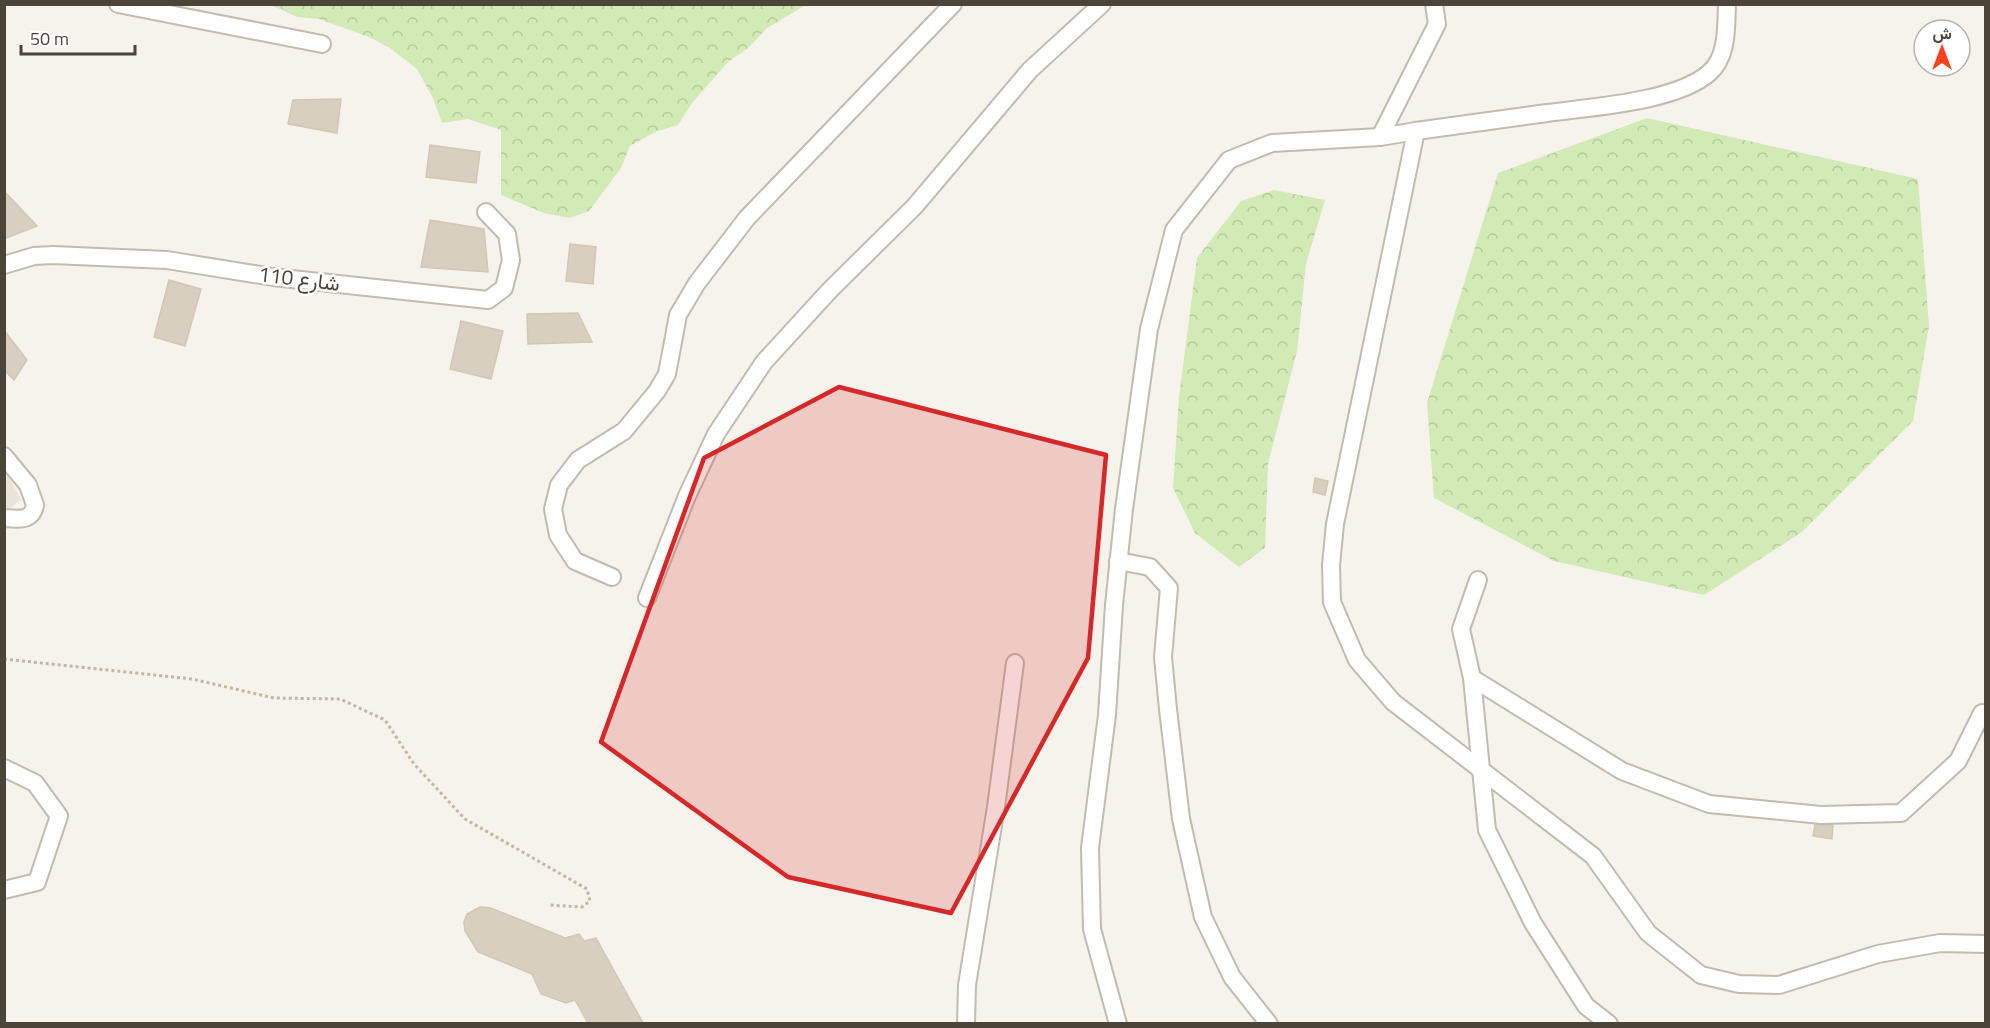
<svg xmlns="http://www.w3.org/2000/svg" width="1990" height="1028" viewBox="0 0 1990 1028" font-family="'Titillium Web',Vazirmatn,sans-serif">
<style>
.residential{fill:#eae5da}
.forest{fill:url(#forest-crowns)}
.building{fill:#d8cfc1;stroke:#d3c7b4;stroke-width:1.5}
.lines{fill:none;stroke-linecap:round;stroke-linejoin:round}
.minor-casing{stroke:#c2bbae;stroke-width:20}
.path{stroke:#c4b79f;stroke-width:3;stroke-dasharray:3 3;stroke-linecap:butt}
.minor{stroke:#fff;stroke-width:16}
.marked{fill:#d62828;fill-opacity:0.2;stroke:#d62828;stroke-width:4.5;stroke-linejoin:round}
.labels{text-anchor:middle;stroke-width:5;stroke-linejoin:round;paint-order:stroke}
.street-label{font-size:21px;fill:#4b4439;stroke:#fff}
</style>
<defs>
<pattern id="forest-crowns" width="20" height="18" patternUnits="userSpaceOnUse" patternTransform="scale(1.5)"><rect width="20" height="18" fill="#d2eab5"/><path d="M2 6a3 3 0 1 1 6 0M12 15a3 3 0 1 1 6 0" fill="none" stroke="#b6ca9c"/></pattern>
</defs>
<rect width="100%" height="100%" fill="#f6f3ec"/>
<polygon class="residential" points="4,469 21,499 5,513 4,513"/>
<g class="forest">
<polygon points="271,5 806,5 767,28 748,48 728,62 692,103 678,125 655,132 630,146 621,168 589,211 569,218 544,213 501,195 501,130 468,119 442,123 433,98 417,69 390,48 369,37 319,19 297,17"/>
<polygon points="1647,118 1918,179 1929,326 1913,421 1802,532 1704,595 1554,561 1434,498 1427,403 1498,173"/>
<polygon points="1274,190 1325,200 1306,264 1297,351 1268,464 1265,548 1239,567 1195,533 1173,488 1179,397 1197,258 1241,201"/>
</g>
<g class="building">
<polygon points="341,99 337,133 288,124 293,100"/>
<polygon points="430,145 480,152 476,183 426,177"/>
<polygon points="4,191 37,226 4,239"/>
<polygon points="430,220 484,229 488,272 421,267"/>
<polygon points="570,244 596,247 593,284 566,281"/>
<polygon points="169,280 201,289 185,346 154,337"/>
<polygon points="578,313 592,342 528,344 527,314"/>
<polygon points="461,321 503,331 491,379 450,369"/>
<polygon points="4,330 27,360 14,380 4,370"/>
<polygon points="1315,478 1328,481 1325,495 1313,492"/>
<polygon points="1815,825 1833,825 1832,839 1813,836"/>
<polygon points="480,907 491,908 565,938 579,934 584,941 596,938 643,1023 588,1023 575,1000 566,1003 541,994 532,974 478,952 465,931 464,922 467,914"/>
</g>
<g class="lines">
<g class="minor-casing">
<g id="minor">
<polyline points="118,4 322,44"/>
<path d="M 1727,4 C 1726,27 1728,57 1709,73 C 1676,102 1591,107 1547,113 C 1503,119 1460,125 1416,131 L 1335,524 L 1331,565 L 1332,602 L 1357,660 L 1393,702 L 1593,856 L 1648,933 L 1701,975 L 1739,984 L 1779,985 L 1878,954 L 1940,943 L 1986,944"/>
<polyline points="1380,137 1437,24 1434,4"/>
<polyline points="4,265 34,256 53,255 167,260 273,277 488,300 504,288 511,260 507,234 486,212"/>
<path d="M 4,456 L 28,485 L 35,505 C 32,522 18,519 4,518"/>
<polyline points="1118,561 1150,567 1169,588 1163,657 1168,709 1181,819 1203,917 1232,977 1269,1024"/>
<polyline points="612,577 575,561 558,535 553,509 559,485 578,460 624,431 657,391 667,374 678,315 697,283 747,218 953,4"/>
<polyline points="647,598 687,496 716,434 764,362 830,290 915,206 1030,70 1102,4"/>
<polyline points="1472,678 1461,629 1478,580"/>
<polyline points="4,768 35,783 59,816 37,882 4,890"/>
<polyline points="966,1024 967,985 996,807 1015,663"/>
<polyline points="1118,1024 1092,929 1090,848 1107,715 1114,605 1124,509 1149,329 1174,230 1229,160 1272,143 1380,137 1416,131"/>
<polyline points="1609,1024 1586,1006 1533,923 1487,830 1472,678 1622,771 1709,804 1821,815 1901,813 1958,761 1982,713"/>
</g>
</g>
<polyline class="path" points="4,659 192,679 274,698 340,699 385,720 414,764 465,819 587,889 590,901 582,907 549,905"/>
<use href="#minor" class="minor"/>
</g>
<path class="marked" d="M 839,387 L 1106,455 L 1088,658 L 951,913 L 788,877 L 601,742 L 704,458 Z"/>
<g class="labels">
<g class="street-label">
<text transform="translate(299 279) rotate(7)" y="7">شارع 110</text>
</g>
</g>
<rect width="1990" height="1028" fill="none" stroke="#4b4439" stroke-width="12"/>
<g transform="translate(1942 48)"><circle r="28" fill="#ffffff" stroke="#b7b4b0" stroke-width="1.5"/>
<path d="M0-4.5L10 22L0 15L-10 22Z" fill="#fc3f1d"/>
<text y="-9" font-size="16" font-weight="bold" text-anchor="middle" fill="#4b4439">ش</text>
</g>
<path d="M21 45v9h114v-9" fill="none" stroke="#4b4439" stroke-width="3"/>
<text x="30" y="45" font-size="18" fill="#4b4439" stroke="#ffffff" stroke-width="4.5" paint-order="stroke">50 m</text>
</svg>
